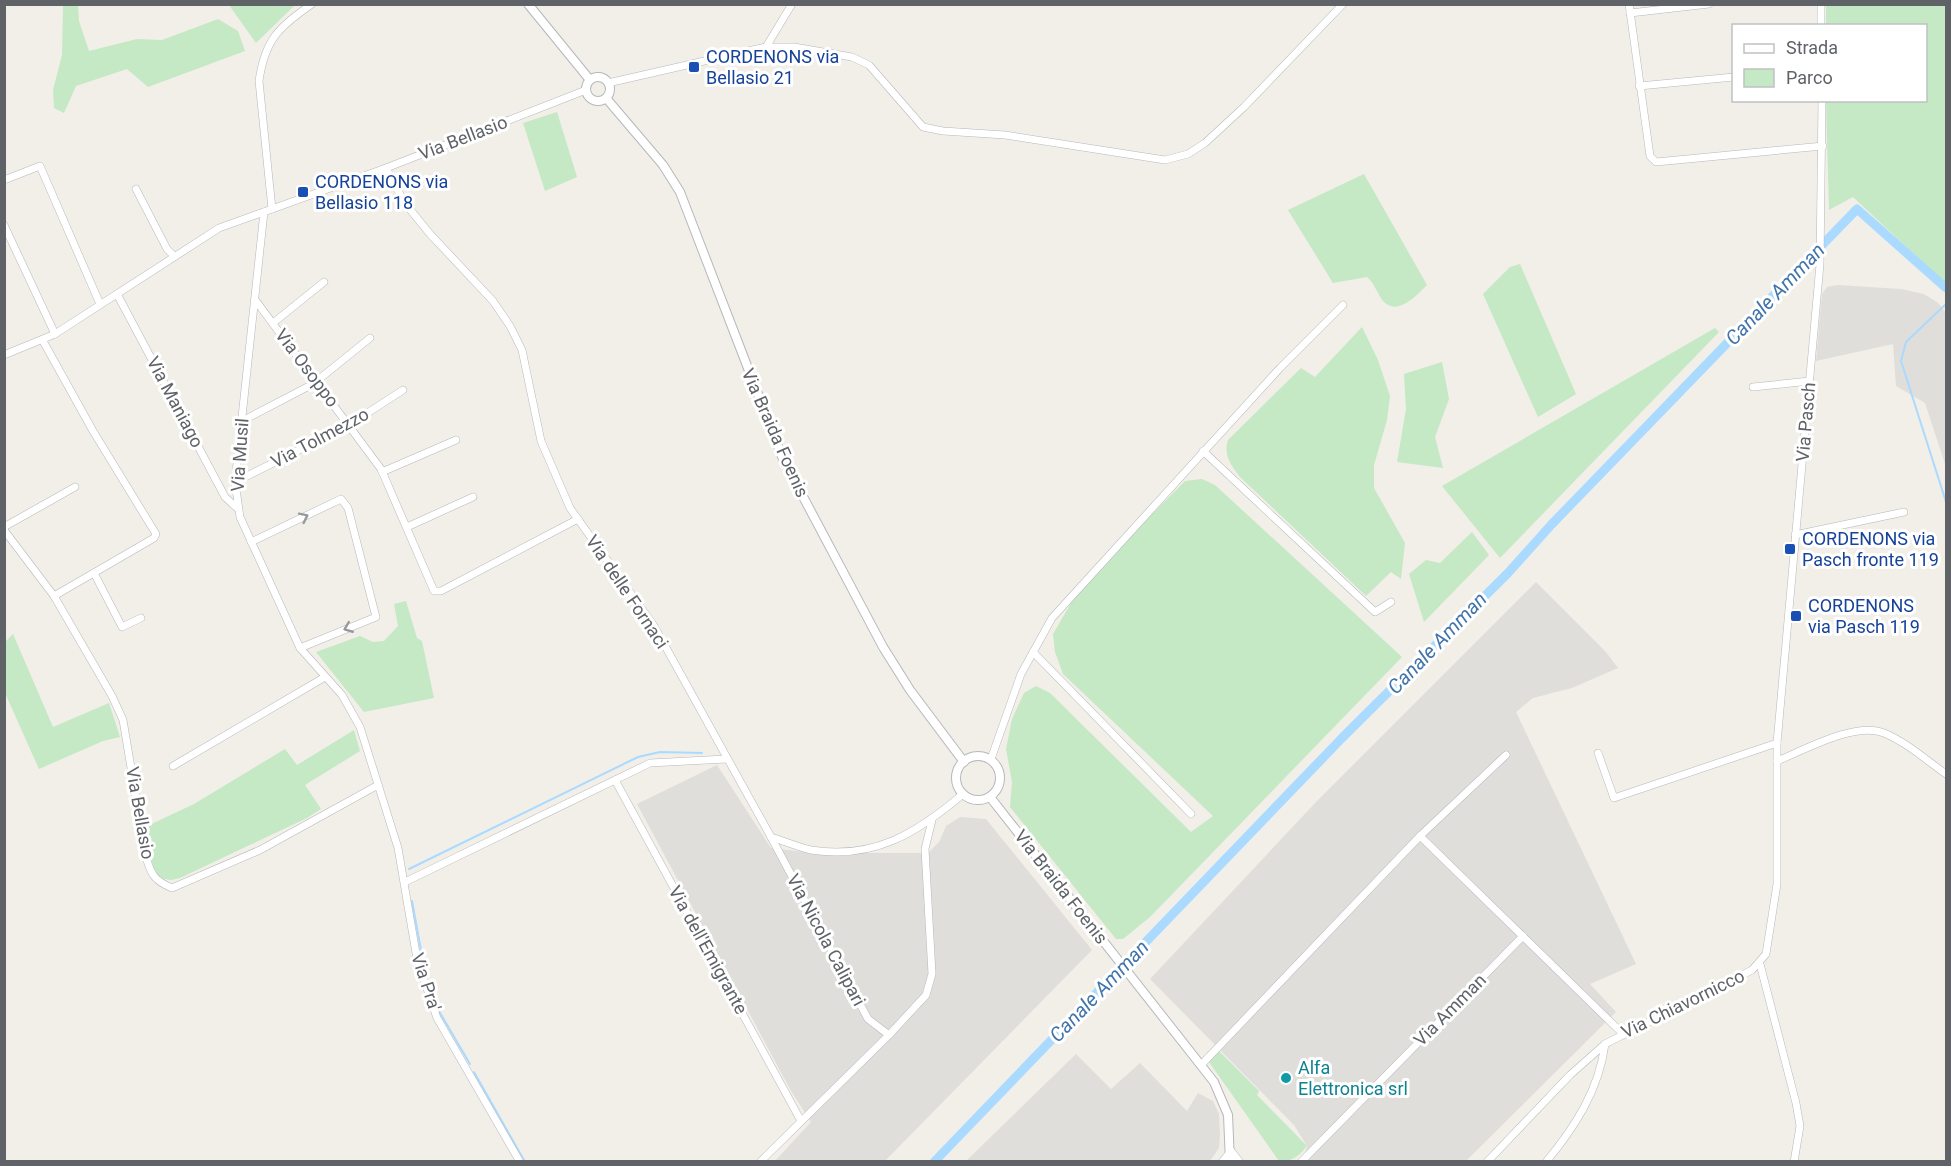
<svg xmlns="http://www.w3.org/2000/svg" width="1951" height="1166" viewBox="0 0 1951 1166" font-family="Roboto,sans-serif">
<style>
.industrial{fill:#e0deda}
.green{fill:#c5e8c5}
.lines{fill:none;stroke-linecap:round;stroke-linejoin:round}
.stream{stroke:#aadaff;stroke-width:2}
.canal{stroke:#aadaff;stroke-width:9}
.minor-casing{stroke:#b5b8bc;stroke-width:8}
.tertiary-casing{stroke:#b5b8bc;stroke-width:10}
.minor{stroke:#fff;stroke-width:7}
.tertiary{stroke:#fff;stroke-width:8}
.oneway{stroke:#979a9d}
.transit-dot{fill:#1a4fb4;stroke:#fff;stroke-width:2}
.culture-dot{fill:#0f9aa8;stroke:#fff;stroke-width:2}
.labels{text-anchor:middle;stroke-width:6;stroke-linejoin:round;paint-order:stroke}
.transit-label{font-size:18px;fill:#164399;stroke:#fff;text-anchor:start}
.street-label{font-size:18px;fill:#5f6368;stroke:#fff}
.culture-label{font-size:18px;fill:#0d838f;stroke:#fff;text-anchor:start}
.water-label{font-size:20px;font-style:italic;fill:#4174aa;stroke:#fff}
</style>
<rect width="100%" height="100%" fill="#f1efe8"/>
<g class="industrial">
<polygon points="1838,285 1901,289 1924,294 1938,303 1946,313 1946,467 1925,403 1896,386 1893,344 1816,361 1822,294 1827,287"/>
<polygon points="1536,582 1606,652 1618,668 1572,688 1533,698 1516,712 1636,964 1590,984 1616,1012 1466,1161 1303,1161 1307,1146 1294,1125 1150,979 1317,801"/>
<polygon points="717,765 771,848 813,853 928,853 939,842 946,826 960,817 986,819 1092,950 885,1161 775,1161 811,1122 791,1091 637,804"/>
<polygon points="1076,1054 1111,1089 1140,1063 1187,1111 1198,1093 1213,1101 1219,1114 1220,1135 1219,1148 1210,1161 966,1161"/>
</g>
<g class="green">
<polygon points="63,5 78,5 79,21 89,51 137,39 162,40 218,19 238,31 245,51 148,87 127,69 76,86 64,113 54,108 53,90 62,55"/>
<polygon points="229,5 295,5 256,43"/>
<polygon points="1826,5 1946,5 1946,284 1853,197 1829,210 1826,101 1926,100 1926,26 1826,25"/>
<polygon points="557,112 577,177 545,191 523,123"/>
<path d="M 1364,174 L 1427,285 C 1417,295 1397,317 1383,301 C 1377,293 1375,284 1367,277 L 1333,283 L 1288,210 Z"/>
<polygon points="1520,264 1576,394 1538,417 1483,294 1510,267"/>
<path d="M 1362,327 L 1378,360 L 1390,396 L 1387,420 L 1374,465 L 1374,488 L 1405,543 L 1401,579 L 1391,572 L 1366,596 L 1240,477 C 1231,465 1223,455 1228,440 L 1301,368 L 1315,377 Z"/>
<polygon points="1715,328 1719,332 1500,558 1442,486"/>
<polygon points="1442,362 1449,399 1435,437 1443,468 1397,462 1406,409 1404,374"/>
<polygon points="1202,479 1215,485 1402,657 1150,917 1123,939 1116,939 1010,807 1012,782 1006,749 1012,719 1024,693 1036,686 1050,693 1191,832 1213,816 1063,674 1055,652 1053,634 1081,586 1185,481"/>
<polygon points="1472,532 1489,555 1424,622 1409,574 1426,560 1440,563"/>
<polygon points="406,601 417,638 422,641 434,698 364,712 316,652 360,636 373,642 384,641 398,626 394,604"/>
<polygon points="13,634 53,727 109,703 120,737 103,741 39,769 5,693 5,642"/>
<polygon points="354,730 360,751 305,785 321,809 307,818 180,878 171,880 159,878 154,872 145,827 194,804 285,749 297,765"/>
<path d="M 1218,1050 L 1259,1091 L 1257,1095 L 1307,1146 C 1298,1157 1293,1161 1279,1161 L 1209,1062 Z"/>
</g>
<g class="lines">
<g class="stream">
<polyline points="1946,304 1906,342 1901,361 1946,502"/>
<polyline points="409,869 638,757 660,752 702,753"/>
<polyline points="412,901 425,972"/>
<polyline points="436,1006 470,1064"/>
<polyline points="474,1072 525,1162"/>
</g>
<polyline class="canal" points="934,1162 1342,738 1508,573 1551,525 1857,209 1946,288"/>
<g class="minor-casing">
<g id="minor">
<polyline points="1629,4 1650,156 1656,162 1823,146"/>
<polyline points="1821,4 1821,26"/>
<polyline points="1630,13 1709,4"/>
<polyline points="766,47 792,4"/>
<polyline points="608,83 766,47 794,47 852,57 869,65 923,127 943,131 1005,135 1165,160 1188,154 1205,143 1244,107 1343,4"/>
<polyline points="1639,86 1734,77"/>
<path d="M 386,168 L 404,202 L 430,234 L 493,301 L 510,326 L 522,350 L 541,441 L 570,508 L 654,626 L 771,837 C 784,841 798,847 811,850 C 874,860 917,833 963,794"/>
<polyline points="4,180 40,166 100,304"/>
<polyline points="136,189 167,249 174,256"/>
<path d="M 272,209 L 259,81 C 265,39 279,27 312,4"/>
<polyline points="264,212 235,482 240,517 300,648 342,695 360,727 398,848 417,959 437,1018 520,1162"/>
<polyline points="4,225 55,334"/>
<polyline points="117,294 225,497 237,508"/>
<polyline points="256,301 381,469 434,591 441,591 578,519"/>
<polyline points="273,323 324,282"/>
<polyline points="43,341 93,431 156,534 154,538 54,596"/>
<polyline points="4,355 55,334 219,228 386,168 586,90"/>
<polyline points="1753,387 1810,381"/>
<polyline points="242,421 313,384 370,338"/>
<polyline points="1203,451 1375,612 1391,602"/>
<polyline points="382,472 456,440"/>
<polyline points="235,482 349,425 403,390"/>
<polyline points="4,527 75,487"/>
<polyline points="407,527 473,497"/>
<path d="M 4,530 L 54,596 L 112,696 L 123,720 L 146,857 C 151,875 155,881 172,888 L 260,850 L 378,785"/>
<polyline points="1795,535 1904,512"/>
<polyline points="251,542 341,499 348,508 376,617 300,648"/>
<polyline points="94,573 122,627 141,618"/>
<polyline points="1033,652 1191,814"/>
<polyline points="1598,753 1614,798 1777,743"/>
<polyline points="991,759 1021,674 1052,618 1280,368 1343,305"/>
<path d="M 1777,761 C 1804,750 1856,721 1884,733 C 1906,742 1926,760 1946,774"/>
<polyline points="173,766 325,677"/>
<polyline points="615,780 801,1121"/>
<polyline points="1420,836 1506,755"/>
<polyline points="771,837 868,1019 889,1035"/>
<polyline points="405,882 650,763 726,759"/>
<polyline points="1760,964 1796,1103 1800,1126 1794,1162"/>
<polyline points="1202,1064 1420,836 1622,1033"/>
<polyline points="760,1162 889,1035 926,995 932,974 925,849 932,820"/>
<polyline points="1222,1162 1231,1151 1240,1162"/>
<polyline points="1301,1162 1523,936"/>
<polyline points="1487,1162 1570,1075 1605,1044 1752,970 1766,954 1777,884 1777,743 1820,264 1822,100"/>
<path d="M 1546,1162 C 1575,1127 1599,1090 1605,1044"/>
</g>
</g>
<g class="tertiary-casing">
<g id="tertiary">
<polyline points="528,4 590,80"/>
<circle cx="598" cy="89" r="12"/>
<polyline points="606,98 663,165 680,192 783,459 883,647 910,690 964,762"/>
<circle cx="978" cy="778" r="22"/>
<polyline points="990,797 1214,1082 1228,1115 1230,1162"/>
</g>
</g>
<use href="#minor" class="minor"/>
<use href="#tertiary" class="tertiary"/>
</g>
<defs><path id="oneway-chevron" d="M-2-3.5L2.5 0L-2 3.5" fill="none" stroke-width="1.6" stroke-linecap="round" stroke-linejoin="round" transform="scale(1.5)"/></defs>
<g class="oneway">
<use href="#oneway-chevron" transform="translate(304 517) rotate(-26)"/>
<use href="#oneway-chevron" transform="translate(348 628) rotate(158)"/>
</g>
<g class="transit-dot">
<rect x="688" y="61" width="12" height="12" rx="3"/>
<rect x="297" y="186" width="12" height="12" rx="3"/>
<rect x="1784" y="543" width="12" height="12" rx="3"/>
<rect x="1790" y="610" width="12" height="12" rx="3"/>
</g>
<circle class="culture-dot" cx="1286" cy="1078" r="6"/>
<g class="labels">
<g class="transit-label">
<text x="706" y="63">CORDENONS via<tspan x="706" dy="21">Bellasio 21</tspan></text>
<text x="315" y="188">CORDENONS via<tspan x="315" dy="21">Bellasio 118</tspan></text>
<text x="1802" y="545">CORDENONS via<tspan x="1802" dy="21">Pasch fronte 119</tspan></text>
<text x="1808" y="612">CORDENONS<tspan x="1808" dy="21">via Pasch 119</tspan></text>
</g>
<g class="street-label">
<text transform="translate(463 138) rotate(-21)" y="6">Via Bellasio</text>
<text transform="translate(307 368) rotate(53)" y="6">Via Osoppo</text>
<text transform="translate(175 402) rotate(62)" y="6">Via Maniago</text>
<text transform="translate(1806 422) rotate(-85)" y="6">Via Pasch</text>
<text transform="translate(775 433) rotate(66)" y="6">Via Braida Foenis</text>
<text transform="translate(320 438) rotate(-28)" y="6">Via Tolmezzo</text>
<text transform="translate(240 455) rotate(-86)" y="6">Via Musil</text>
<text transform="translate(627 592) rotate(56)" y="6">Via delle Fornaci</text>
<text transform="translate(140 813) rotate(80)" y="6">Via Bellasio</text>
<text transform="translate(1061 887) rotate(52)" y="6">Via Braida Foenis</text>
<text transform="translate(826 940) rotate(62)" y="6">Via Nicola Calipari</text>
<text transform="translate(708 950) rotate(61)" y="6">Via dell'Emigrante</text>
<text transform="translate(426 982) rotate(72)" y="6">Via Pra'</text>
<text transform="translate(1683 1004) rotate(-26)" y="6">Via Chiavornicco</text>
<text transform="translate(1450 1010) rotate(-45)" y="6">Via Amman</text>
</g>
<g class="culture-label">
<text x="1298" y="1074">Alfa<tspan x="1298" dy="21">Elettronica srl</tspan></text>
</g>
<g class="water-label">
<text transform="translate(1775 294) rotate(-46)" y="7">Canale Amman</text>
<text transform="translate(1437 643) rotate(-46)" y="7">Canale Amman</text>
<text transform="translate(1099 991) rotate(-46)" y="7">Canale Amman</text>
</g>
</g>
<rect width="1951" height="1166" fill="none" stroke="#5f6368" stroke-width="12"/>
<rect x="1732" y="24" width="195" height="78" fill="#ffffff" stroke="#bfc1c3" stroke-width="1.5"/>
<rect x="1744" y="44" width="30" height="9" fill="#ffffff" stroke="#bfc1c3" stroke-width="1.5"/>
<text x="1786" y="54" font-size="18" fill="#5f6368">Strada</text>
<rect x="1744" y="69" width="30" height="18" fill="#c5e8c5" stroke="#bfc1c3" stroke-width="1.5"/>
<text x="1786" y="84" font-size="18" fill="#5f6368">Parco</text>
</svg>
